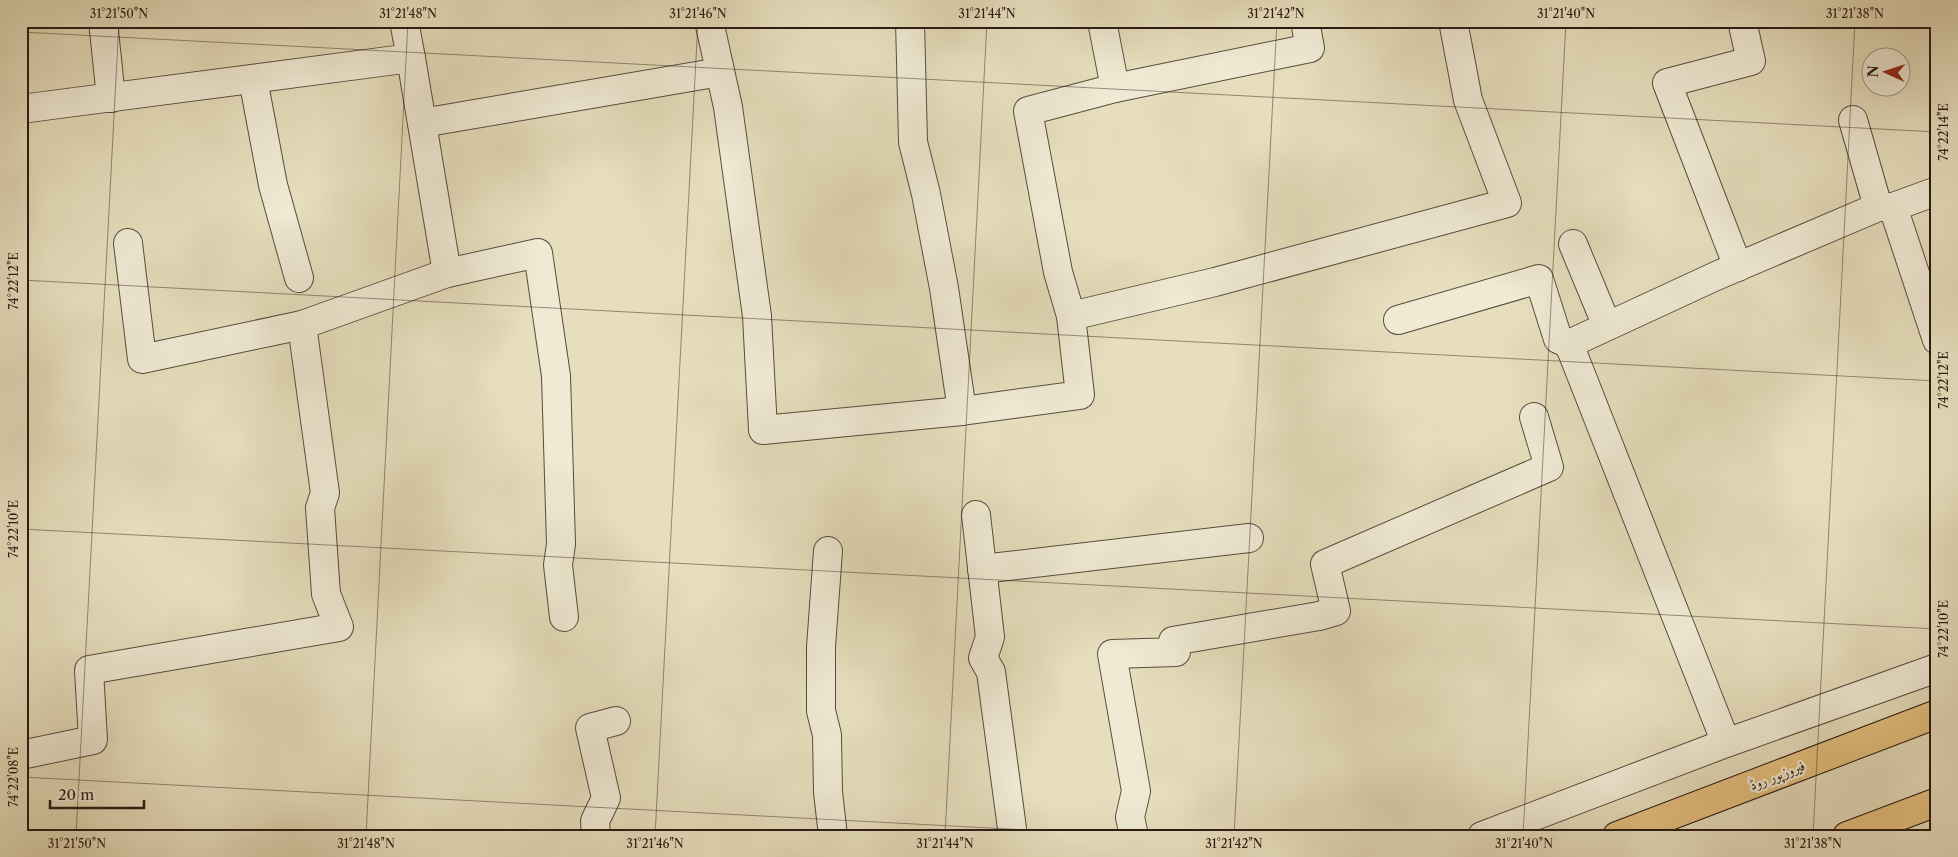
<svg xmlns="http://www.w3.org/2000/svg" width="1958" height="857" viewBox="0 0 1958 857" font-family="'Libre Caslon Text',Amiri,serif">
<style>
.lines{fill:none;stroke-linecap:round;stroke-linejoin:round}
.minor-casing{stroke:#594b3e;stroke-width:30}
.highway-casing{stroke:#2a1a14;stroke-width:30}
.minor{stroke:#efead4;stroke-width:28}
.highway{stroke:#e3bf7e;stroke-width:28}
.ticks{fill:none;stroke:#2a1a14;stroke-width:1;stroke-opacity:0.45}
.labels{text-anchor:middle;stroke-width:4.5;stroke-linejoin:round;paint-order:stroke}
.street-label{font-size:14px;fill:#2a1a14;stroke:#efead4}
.neatline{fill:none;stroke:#2a1a14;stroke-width:2}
.ticks-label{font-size:12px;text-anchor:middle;fill:#2a1a14}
</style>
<rect width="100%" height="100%" fill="#e6debd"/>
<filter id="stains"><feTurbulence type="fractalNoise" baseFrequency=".004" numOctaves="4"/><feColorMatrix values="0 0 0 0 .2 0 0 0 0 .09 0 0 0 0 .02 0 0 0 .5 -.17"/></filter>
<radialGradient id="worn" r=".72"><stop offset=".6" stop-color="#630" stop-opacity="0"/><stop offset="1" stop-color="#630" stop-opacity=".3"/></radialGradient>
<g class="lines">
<g class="minor-casing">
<g id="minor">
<polyline points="103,21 111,98"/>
<polyline points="404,21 411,58"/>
<polyline points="709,21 728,107 757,316 763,430 962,411"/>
<polyline points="910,21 913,142 926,194 944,288 962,411 1080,395 1071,316 1215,282 1507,203 1468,100 1453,21"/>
<polyline points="1102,21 1115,88"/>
<polyline points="253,79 273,185 299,278"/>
<polyline points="21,109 411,58 447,273"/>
<polyline points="1853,120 1878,207"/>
<polyline points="422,123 720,72"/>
<polyline points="1893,207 1937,191"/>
<polyline points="128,243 142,359 302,325"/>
<polyline points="1573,244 1607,326"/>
<polyline points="1738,267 1667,83 1751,61 1742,21"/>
<polyline points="1071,316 1058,272 1028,111 1115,88 1310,48 1305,21"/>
<polyline points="1398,320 1539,279 1558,339 1569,344"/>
<polyline points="976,515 990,637 983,658 991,672 1013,836"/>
<polyline points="828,551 821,647 821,711 827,735 828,792 833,836"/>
<polyline points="982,569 1249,538"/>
<polyline points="1726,743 1569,344 1716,276 1878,207 1893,207 1937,340"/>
<polyline points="21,755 93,740 89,670 339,627 326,594 320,508 325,493 302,325 447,273 538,253 556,376 561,544 558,565 564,617"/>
<polyline points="596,836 595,821 606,798 590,728 616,721"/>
<polyline points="1134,836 1130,817 1136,791 1112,654 1176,652 1173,641 1319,616 1336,611 1325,564 1549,467 1534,417"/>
<polyline points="1482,836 1726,743 1937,668"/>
</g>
</g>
<g class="highway-casing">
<g id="highway">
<polyline points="1617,836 1937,714"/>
<polyline points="1847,836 1937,802"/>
</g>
</g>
<use href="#minor" class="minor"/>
<use href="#highway" class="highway"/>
</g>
<path class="ticks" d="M 21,32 L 1937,132M 21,280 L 1937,381M 21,529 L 1937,629M 21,777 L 1142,836M 76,836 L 119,21M 366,836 L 408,21M 655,836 L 698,21M 945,836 L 987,21M 1234,836 L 1277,21M 1523,836 L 1566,21M 1813,836 L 1855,21"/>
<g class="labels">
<g class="street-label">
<text transform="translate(1777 775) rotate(-21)" y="5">فیروزپور روڈ</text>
</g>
</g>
<rect width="1958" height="857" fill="none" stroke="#e6debd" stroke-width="55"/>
<g transform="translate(1886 72) rotate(273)"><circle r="24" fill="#efead4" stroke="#a09787"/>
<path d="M0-4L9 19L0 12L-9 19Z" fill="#8f2418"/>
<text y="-8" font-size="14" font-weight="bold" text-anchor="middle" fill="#2a1a14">N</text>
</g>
<path d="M50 800v8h94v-8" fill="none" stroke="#2a1a14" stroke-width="2.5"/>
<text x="58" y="800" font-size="15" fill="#2a1a14" stroke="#efead4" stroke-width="4" paint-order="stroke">20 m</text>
<rect x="28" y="28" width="1902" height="802" class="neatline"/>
<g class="ticks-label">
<text x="119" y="18">31°21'50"N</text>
<text x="408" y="18">31°21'48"N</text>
<text x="698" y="18">31°21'46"N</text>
<text x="987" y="18">31°21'44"N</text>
<text x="1276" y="18">31°21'42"N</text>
<text x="1566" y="18">31°21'40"N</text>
<text x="1855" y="18">31°21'38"N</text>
<text transform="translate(1944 132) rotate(-90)" y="4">74°22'14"E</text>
<text transform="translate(14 281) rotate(-90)" y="4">74°22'12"E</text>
<text transform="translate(1944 380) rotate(-90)" y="4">74°22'12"E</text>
<text transform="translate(14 529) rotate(-90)" y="4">74°22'10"E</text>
<text transform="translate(1944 629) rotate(-90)" y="4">74°22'10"E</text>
<text transform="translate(14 777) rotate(-90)" y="4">74°22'08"E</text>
<text x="77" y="848">31°21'50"N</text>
<text x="366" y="848">31°21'48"N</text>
<text x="655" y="848">31°21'46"N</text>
<text x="945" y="848">31°21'44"N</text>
<text x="1234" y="848">31°21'42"N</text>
<text x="1524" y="848">31°21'40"N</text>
<text x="1813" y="848">31°21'38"N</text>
</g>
<rect width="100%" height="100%" filter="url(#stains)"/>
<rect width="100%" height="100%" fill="url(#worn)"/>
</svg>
